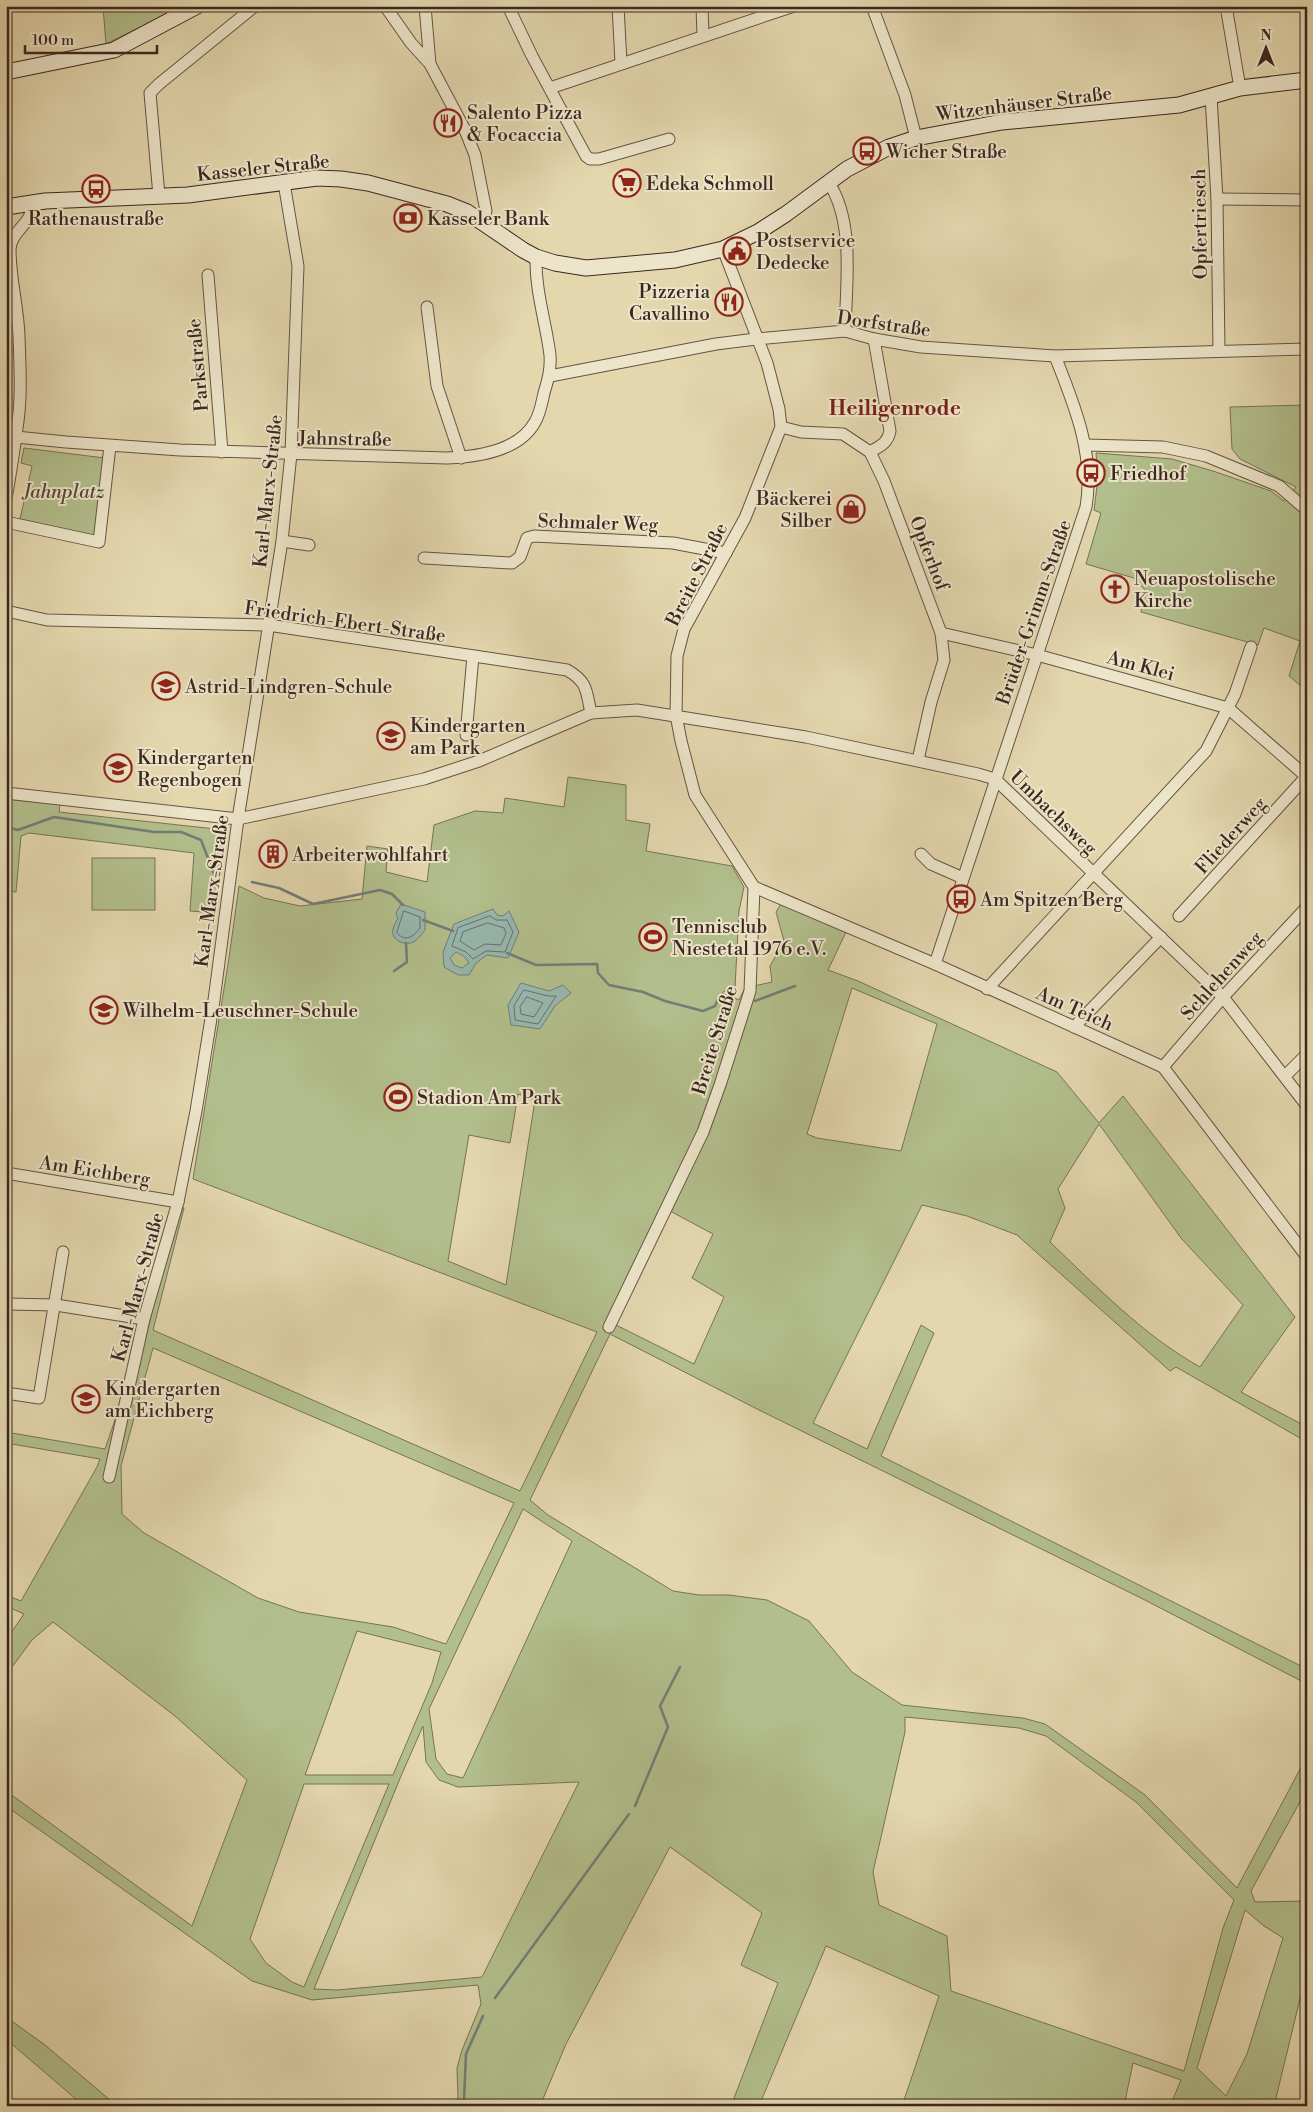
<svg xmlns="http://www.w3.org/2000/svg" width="1313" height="2112" viewBox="0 0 1313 2112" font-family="'Libre Bodoni',serif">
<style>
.green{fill:#b2bf8c;stroke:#767456;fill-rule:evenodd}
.water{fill:#97b8b0;stroke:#727e77;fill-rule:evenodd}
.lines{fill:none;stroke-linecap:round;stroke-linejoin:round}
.shore{stroke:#697068;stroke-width:1}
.stream{stroke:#727e77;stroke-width:2.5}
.minor-casing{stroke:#655444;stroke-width:13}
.secondary-casing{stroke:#3b2821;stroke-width:17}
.minor{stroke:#ede5ca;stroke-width:11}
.secondary{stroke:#ede5ca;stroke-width:15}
.labels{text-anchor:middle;stroke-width:4;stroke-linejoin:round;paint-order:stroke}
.street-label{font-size:19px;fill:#3b2821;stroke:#ede5ca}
.poi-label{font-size:19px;fill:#3b2821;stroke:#ede5ca;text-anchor:start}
.park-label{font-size:19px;font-style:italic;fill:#534636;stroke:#ede5ca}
.quarter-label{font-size:21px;font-weight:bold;fill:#7a1f14;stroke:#ede5ca}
</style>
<rect width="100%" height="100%" fill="#e4d7ae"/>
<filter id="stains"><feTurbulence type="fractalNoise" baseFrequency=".004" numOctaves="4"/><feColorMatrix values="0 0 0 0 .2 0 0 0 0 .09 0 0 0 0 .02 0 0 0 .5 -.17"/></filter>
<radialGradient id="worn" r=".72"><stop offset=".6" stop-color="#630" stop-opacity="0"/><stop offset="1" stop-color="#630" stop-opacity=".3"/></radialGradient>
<g class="green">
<polygon points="106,6 182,6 106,44 103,7"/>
<polygon points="1307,405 1307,691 1289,676 1300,641 1264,628 1258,645 1141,612 1145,590 1134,578 1086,564 1101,513 1094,510 1098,478 1096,453 1172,459 1213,471 1271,491 1284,501 1296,487 1240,459 1232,449 1230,407"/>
<polygon points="24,448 105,458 95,536 20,519 32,466 21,463"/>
<path d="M 568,777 L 626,785 L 626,820 L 650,824 L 646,851 L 732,866 L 744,887 L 739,911 L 735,988 L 728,989 L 722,993 L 739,1000 L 745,988 L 772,982 L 770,966 L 784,941 L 776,912 L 782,902 L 847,930 L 828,970 L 858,981 L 1057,1072 L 1099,1123 L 1123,1096 L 1295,1317 L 1241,1392 L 1307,1427 L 1307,1442 L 1176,1367 L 1170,1371 L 1017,1235 L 967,1216 L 922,1205 L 813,1423 L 867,1449 L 921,1325 L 934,1333 L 881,1456 L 1307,1669 L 1307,1684 L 1143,1599 L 759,1410 L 610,1334 L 530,1500 L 548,1515 L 673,1591 L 699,1595 L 729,1595 L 767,1600 L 809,1621 L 852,1672 L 902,1705 L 1023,1718 L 1045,1724 L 1145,1795 L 1237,1888 L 1307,1756 L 1307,1789 L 1251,1891 L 1255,1902 L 1307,1901 L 1307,1970 L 1274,2106 L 1170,2106 L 1181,2080 L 1133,2063 L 1124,2106 L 902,2106 L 939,1996 L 826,1946 L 759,2106 L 731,2106 L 778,1983 L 741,1965 L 762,1913 L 670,1847 L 566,2044 L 540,2106 L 452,2106 L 458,2098 L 457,2068 L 462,2050 L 481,2004 L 478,1985 L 312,2000 L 252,1981 L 6,1806 L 6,1791 L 192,1926 L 247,1780 L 175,1716 L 53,1622 L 32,1640 L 6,1675 L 6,1640 L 24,1614 L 6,1606 L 6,1595 L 21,1601 L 97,1467 L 100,1459 L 6,1443 L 6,1432 L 105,1449 L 116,1417 L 128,1409 L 178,1207 L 184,1208 L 153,1330 L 520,1491 L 597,1332 L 193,1179 L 229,958 L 239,886 L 264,898 L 300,906 L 362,899 L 367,846 L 388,849 L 386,872 L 427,882 L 434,825 L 475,811 L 503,813 L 505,798 L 564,807 ZM 852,988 L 937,1024 L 901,1151 L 817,1138 L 807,1134 ZM 518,1094 L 535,1100 L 506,1285 L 448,1261 L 469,1135 L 510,1143 ZM 1099,1124 L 1181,1238 L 1243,1305 L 1200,1367 C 1143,1335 1097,1287 1050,1242 L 1065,1208 L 1058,1189 ZM 670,1211 L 713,1234 L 692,1278 L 724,1297 L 694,1364 L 614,1324 ZM 153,1348 L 514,1503 L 446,1644 L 393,1627 L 299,1612 L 258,1598 L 144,1533 L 122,1514 L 121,1466 ZM 523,1509 L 572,1541 L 463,1778 L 447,1774 L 436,1759 L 429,1709 ZM 357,1631 L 441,1652 L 432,1683 L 393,1775 L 305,1775 ZM 905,1717 L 1019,1728 L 1046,1736 L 1136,1802 L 1234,1900 L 1223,1928 L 1184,2071 L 951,1991 L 947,1936 L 879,1905 L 873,1872 L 905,1732 ZM 423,1726 L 426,1762 L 439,1780 L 458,1787 L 579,1782 L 482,1977 L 337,1990 L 314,1989 L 401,1776 ZM 304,1784 L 389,1784 L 304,1987 L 292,1982 L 266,1963 L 250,1939 ZM 1245,1910 L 1264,1926 L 1283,1938 L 1247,2054 L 1226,2096 L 1197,2068 Z"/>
<polygon points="6,799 60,804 59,812 225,830 215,913 190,911 194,853 29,833 21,836 16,892 6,891"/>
<rect x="92" y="858" width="63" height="52"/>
<polygon points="6,2017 45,2045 117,2106 84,2106 6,2039"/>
</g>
<g class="water">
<path d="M 401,904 L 425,912 L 425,930 C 422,934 418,940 413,942 C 405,946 390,940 393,929 C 394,925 396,922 398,918 L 396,913 Z"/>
<path d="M 493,909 L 497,915 L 503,916 L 509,911 L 519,932 L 508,958 L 487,955 L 476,963 L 469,975 L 458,975 L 444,967 L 443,952 L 454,924 ZM 456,952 L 464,956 L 469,963 L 462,968 L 454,965 L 450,958 Z"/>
<polygon points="521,983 549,991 563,985 571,993 555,1006 540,1029 511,1025 508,1005"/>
</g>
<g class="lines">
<g class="shore">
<path d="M 404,911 L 420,917 L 420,928 C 414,936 406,943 397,933 Z"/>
<polygon points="490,916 496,920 507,920 513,932 505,952 486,951 473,959 466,952 452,946 458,928"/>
<polygon points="488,923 504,928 506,933 501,945 485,944 474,950 460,941 463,932"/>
<polygon points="524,990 548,996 556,996 538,1024 515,1020 514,1006"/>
<polygon points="527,997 543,1003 534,1017 521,1014 520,1007"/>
</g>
<g class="stream">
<polyline points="6,827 18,830 54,817 154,832 181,832 201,840 218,884"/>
<polyline points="252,882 279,888 313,904 380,890 392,894 403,905"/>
<polyline points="423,920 453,931"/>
<polyline points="507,953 536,965 597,964 598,973 609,985 643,992 665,1001 703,1011 715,1006 719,997"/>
<polyline points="394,971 407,962 406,943"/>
<polyline points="755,1001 795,986"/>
<polyline points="635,1806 668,1727 660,1706 680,1667"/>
<polyline points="495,1998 629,1814"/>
<polyline points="460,2106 464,2100 466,2054 483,2016"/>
</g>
<g class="minor-casing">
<g id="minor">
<polyline points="385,6 411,43 430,64"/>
<polyline points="425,6 430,64 465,130 475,155 486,211 483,223"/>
<polyline points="508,6 532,56 586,156 590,159 599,159 669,139"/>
<polyline points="618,6 621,63"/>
<polyline points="702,6 703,36"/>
<polyline points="872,6 905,95 916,138"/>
<polyline points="1226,6 1240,88"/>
<polyline points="550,88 794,6"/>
<polyline points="1211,96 1217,199 1219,351"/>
<path d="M 829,183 C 855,223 846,286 845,331"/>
<polyline points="159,196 150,93 159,84 255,6"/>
<polyline points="1217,199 1307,200"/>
<polyline points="208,275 222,452"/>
<polyline points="427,307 437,386 461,458"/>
<polyline points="550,376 716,344 756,339 845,331 874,339 921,347 1055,356 1307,349"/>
<polyline points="781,427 801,432 843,434 870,452 884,481 941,633 944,660 931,702 918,760"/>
<path d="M 6,436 L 66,442 L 180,450 L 447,458 C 476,457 519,451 535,422 C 540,414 542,402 544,393 C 548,380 551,369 550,355 C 546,323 535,290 536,257"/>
<polyline points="1085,445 1163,447 1206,456 1279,486 1302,506"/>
<path d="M 870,452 C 880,446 888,443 890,431 L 874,339"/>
<path d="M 6,499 C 10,476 14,452 17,428 C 22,399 20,366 19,336 C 18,307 10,279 10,249 C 11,231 33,223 33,203"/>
<polyline points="6,522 99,542 110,446"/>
<polyline points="282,541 309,545"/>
<polyline points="424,558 512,563 520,557 527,538 534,536 673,543 726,553"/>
<path d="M 6,611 L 47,620 L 268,625 L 567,670 C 588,682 586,691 591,713"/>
<polyline points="941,633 1037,655 1228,708 1307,777"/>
<polyline points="466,735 473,656"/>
<polyline points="6,793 238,819 424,779 479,761 591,713 637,710 806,737 978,774 995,779 1223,997 1307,1106"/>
<polyline points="921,854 931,864 963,878"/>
<polyline points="754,887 935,964 1163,1067 1307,1257"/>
<polyline points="1179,916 1306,777"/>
<path d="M 935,964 L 1086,507 C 1095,454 1074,404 1055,356"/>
<polyline points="987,989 1206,751 1235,694 1251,647"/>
<polyline points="1074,1027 1161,937"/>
<polyline points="1163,1067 1223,997 1307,907"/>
<polyline points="1285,1076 1307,1054"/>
<polyline points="6,1173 178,1202"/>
<polyline points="6,1304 56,1305 144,1319"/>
<polyline points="609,1327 703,1132 720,1085 750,991 754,887 695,795 681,741 676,715 677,656 684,629 745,518 781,427 779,409 767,363 723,249"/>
<polyline points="6,1393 39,1398 63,1252"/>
<polyline points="109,1477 144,1319 178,1202 196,1111 214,1000 238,819 282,541 291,454 298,266 284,183"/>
</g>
</g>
<g class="secondary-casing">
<g id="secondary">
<polyline points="6,72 114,50 197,6"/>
<polyline points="6,207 45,201 188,195 317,178 341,179 368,183 447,204 467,212 523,250 536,257 555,263 586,268 675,260 723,249 758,232 786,214 847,169 889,147 916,138 1002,122 1179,105 1240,88 1307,80"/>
</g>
</g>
<use href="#minor" class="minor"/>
<use href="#secondary" class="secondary"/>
</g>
<defs>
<g id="restaurant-ring" transform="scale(1.4375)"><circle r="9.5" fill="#ede5ca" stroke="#8f2418" stroke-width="1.5"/><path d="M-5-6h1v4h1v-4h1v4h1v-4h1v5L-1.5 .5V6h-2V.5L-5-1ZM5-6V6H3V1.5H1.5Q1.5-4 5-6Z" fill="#8f2418"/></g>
<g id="bus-ring" transform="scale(1.4375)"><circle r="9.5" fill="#ede5ca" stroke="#8f2418" stroke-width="1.5"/><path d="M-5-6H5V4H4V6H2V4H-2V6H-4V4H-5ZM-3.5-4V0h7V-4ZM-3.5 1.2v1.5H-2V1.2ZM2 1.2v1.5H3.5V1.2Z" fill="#8f2418"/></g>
<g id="supermarket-ring" transform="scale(1.4375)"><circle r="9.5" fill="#ede5ca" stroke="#8f2418" stroke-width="1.5"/><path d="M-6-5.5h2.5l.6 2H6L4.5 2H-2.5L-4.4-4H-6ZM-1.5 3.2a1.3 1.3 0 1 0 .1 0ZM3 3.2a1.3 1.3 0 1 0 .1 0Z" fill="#8f2418"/></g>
<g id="bank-ring" transform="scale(1.4375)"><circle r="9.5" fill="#ede5ca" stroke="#8f2418" stroke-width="1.5"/><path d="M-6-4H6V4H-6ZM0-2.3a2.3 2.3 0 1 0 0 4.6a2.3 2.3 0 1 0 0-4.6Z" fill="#8f2418"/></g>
<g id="civic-ring" transform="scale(1.4375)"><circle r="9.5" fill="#ede5ca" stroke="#8f2418" stroke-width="1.5"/><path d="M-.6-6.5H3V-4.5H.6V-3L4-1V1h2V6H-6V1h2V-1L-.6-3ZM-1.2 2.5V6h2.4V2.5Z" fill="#8f2418"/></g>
<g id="shop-ring" transform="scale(1.4375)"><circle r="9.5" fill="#ede5ca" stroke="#8f2418" stroke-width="1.5"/><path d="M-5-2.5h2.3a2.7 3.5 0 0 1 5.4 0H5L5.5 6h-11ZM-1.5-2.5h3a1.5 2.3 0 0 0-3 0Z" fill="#8f2418"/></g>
<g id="church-ring" transform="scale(1.4375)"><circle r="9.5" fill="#ede5ca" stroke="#8f2418" stroke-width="1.5"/><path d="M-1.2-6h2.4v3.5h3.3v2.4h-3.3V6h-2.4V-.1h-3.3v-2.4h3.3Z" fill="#8f2418"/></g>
<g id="school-ring" transform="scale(1.4375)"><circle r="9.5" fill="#ede5ca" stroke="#8f2418" stroke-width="1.5"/><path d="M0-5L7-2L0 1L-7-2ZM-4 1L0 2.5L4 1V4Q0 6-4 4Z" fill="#8f2418"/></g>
<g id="building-ring" transform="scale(1.4375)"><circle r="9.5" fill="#ede5ca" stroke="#8f2418" stroke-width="1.5"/><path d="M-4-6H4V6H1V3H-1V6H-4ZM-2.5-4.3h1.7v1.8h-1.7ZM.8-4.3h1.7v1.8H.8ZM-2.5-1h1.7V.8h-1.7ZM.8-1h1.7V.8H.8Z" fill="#8f2418"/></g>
<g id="stadium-ring" transform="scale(1.4375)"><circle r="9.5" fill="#ede5ca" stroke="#8f2418" stroke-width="1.5"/><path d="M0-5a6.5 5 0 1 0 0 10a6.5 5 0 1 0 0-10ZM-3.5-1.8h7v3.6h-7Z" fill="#8f2418"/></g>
</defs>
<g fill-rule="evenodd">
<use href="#restaurant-ring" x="448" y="123"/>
<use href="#bus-ring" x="867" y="151"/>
<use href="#supermarket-ring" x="627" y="183"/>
<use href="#bus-ring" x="96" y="189"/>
<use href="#bank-ring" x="408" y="218"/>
<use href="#civic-ring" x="737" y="251"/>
<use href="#restaurant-ring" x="729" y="302"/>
<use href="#bus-ring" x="1091" y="473"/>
<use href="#shop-ring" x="851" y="509"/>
<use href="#church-ring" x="1115" y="589"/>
<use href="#school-ring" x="166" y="686"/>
<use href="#school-ring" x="391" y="736"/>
<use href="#school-ring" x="118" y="768"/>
<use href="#building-ring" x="273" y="854"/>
<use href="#bus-ring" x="961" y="899"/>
<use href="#stadium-ring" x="653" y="937"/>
<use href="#school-ring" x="104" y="1010"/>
<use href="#stadium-ring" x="398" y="1097"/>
<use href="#school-ring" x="86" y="1399"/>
</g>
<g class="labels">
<g class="street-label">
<text transform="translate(1024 103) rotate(-7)" y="7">Witzenhäuser Straße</text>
<text transform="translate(263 167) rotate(-6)" y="7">Kasseler Straße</text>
<text transform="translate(1199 224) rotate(-91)" y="7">Opfertriesch</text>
<text transform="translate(884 323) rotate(8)" y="7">Dorfstraße</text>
<text transform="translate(197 365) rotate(-95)" y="7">Parkstraße</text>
<text transform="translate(345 438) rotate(1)" y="7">Jahnstraße</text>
<text transform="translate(267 491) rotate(-84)" y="7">Karl-Marx-Straße</text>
<text transform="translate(598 522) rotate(2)" y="7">Schmaler Weg</text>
<text transform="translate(930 553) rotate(69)" y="7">Opferhof</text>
<text transform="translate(696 574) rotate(-63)" y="7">Breite Straße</text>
<text transform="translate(1033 612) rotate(-71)" y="7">Brüder-Grimm-Straße</text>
<text transform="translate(345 621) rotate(8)" y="7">Friedrich-Ebert-Straße</text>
<text transform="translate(1141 665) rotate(15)" y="7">Am Klei</text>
<text transform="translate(1054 812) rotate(44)" y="7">Umbachsweg</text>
<text transform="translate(1230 835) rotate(-48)" y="7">Fliederweg</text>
<text transform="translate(211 891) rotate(-82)" y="7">Karl-Marx-Straße</text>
<text transform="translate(1221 975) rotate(-48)" y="7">Schlehenweg</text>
<text transform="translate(1075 1008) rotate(24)" y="7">Am Teich</text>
<text transform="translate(714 1040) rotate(-73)" y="7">Breite Straße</text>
<text transform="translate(95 1170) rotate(9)" y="7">Am Eichberg</text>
<text transform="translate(137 1287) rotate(-75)" y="7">Karl-Marx-Straße</text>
</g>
<g class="poi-label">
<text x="467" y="119">Salento Pizza<tspan x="467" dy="22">&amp; Focaccia</tspan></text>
<text x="886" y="158">Wicher Straße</text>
<text x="646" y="190">Edeka Schmoll</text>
<text x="96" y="225" text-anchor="middle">Rathenaustraße</text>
<text x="427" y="225">Kasseler Bank</text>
<text x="756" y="247">Postservice<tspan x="756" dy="22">Dedecke</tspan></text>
<text x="710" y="298" text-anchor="end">Pizzeria<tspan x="710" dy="22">Cavallino</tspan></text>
<text x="1110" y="480">Friedhof</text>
<text x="832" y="505" text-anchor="end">Bäckerei<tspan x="832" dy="22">Silber</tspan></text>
<text x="1134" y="585">Neuapostolische<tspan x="1134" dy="22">Kirche</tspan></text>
<text x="185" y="693">Astrid-Lindgren-Schule</text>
<text x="410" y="732">Kindergarten<tspan x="410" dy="22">am Park</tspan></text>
<text x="137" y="764">Kindergarten<tspan x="137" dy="22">Regenbogen</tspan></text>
<text x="292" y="861">Arbeiterwohlfahrt</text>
<text x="980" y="906">Am Spitzen Berg</text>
<text x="672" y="933">Tennisclub<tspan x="672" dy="22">Niestetal 1976 e.V.</tspan></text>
<text x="123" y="1017">Wilhelm-Leuschner-Schule</text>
<text x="417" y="1104">Stadion Am Park</text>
<text x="105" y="1395">Kindergarten<tspan x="105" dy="22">am Eichberg</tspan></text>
</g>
<g class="park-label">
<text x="64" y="498">Jahnplatz</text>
</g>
<g class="quarter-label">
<text x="895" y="415">Heiligenrode</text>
</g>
</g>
<rect width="1313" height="2112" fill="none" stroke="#e4d7ae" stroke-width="25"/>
<rect x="8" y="8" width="1298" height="2097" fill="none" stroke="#3b2821" stroke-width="2.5"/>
<rect x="12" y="12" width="1288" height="2087" fill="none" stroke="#3b2821"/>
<g transform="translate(1266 48)" stroke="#ede5ca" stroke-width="4" paint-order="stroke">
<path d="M0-4L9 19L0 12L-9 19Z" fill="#3b2821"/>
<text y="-8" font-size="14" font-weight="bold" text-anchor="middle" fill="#3b2821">N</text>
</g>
<path d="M25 45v8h132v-8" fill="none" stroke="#3b2821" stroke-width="2.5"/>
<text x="32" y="45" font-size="15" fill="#3b2821" stroke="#ede5ca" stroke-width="4" paint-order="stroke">100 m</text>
<rect width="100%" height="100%" filter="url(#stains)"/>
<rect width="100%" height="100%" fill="url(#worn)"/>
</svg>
